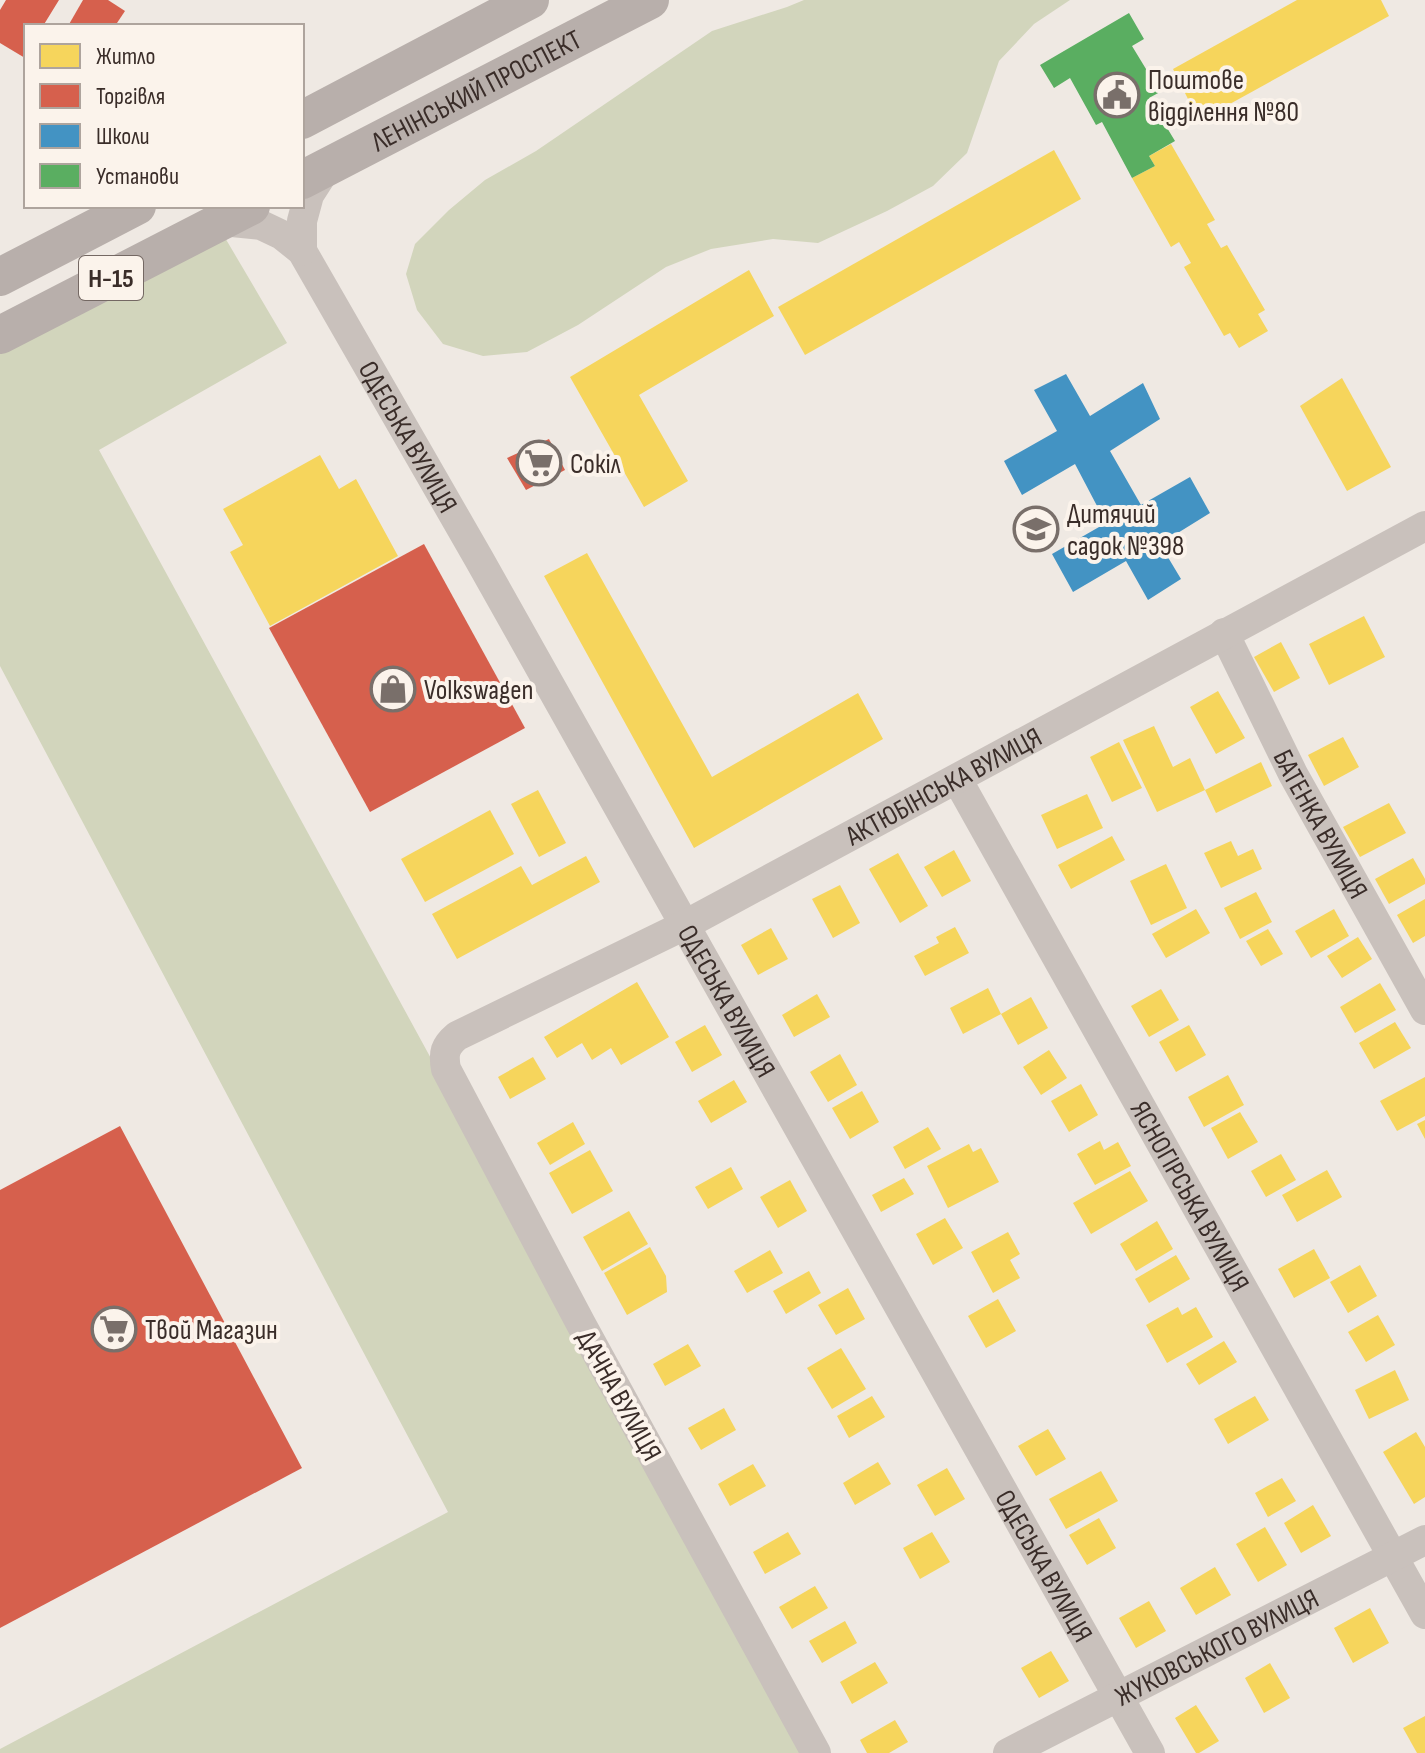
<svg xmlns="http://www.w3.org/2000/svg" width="1425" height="1753" viewBox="0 0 1425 1753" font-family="'Sofia Sans Condensed',sans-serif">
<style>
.green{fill:#d2d5bc}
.homes{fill:#f6d55c}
.shops{fill:#d6604d}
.schools{fill:#4393c3}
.public{fill:#5aae61}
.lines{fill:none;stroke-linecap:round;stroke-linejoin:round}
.minor{stroke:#c9c1bc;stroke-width:30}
.major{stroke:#b8afab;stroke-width:38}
.labels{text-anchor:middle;stroke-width:8;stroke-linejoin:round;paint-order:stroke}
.shield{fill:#fbf3eb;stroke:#746863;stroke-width:2}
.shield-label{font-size:26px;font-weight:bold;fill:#3a2d29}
.poi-label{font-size:28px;fill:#3a2d29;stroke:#fbf3eb;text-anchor:start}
.street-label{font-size:28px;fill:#3a2d29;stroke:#fbf3eb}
</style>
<rect width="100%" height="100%" fill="#efe9e3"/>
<g class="green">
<polygon points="804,0 1070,0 1034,24 999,61 967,153 933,186 887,211 818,243 773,239 711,249 666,267 578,325 527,352 483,356 443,344 417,310 406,274 415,244 449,210 485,180 536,151 712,31 787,7"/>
<polygon points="224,236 287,343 99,450 810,1753 0,1753 0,1749 448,1512 0,666 0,353"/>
</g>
<g class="homes">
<polygon points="1297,0 1381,0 1389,16 1199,121 1173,69"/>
<polygon points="1171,144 1215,220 1207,224 1221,248 1227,245 1265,310 1258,314 1268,331 1239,348 1230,333 1224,336 1184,267 1191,263 1179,242 1171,247 1132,178 1155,166 1149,156"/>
<polygon points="1054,150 1081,199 805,355 778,307"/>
<polygon points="749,270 774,316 639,395 688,481 644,507 570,377"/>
<polygon points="1342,378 1391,467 1347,491 1300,406"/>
<polygon points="320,455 339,489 356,479 398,556 270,626 230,552 243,545 223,509"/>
<polygon points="587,553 712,777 858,693 883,739 694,848 544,576"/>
<polygon points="1364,616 1385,657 1329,685 1309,644"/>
<polygon points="1281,642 1300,678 1274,692 1254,657"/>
<polygon points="1218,691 1245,738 1216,754 1190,707"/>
<polygon points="1154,726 1173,767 1190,758 1205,790 1157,812 1123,740"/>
<polygon points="1343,737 1359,767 1324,786 1308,755"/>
<polygon points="1119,742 1142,788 1112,802 1090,757"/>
<polygon points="1261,762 1272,786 1216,813 1205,790"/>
<polygon points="538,790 566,843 539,857 511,804"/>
<polygon points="1087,794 1103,828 1057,849 1041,815"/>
<polygon points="1389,803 1406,833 1360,857 1343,827"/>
<polygon points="490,810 514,854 425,902 401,859"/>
<polygon points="1112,836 1125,860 1071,889 1058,865"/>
<polygon points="1231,841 1238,856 1253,849 1262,869 1221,888 1204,853"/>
<polygon points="954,850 971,881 942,897 924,867"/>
<polygon points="898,853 928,906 900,923 869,869"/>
<polygon points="586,856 600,882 457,959 432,914 521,866 532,885"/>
<polygon points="1413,858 1425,879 1425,884 1389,904 1375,879"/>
<polygon points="1166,864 1187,908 1151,925 1130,881"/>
<polygon points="840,885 860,923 833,938 812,899"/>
<polygon points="1256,892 1272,922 1240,939 1224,908"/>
<polygon points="1425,899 1425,936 1413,943 1397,915"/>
<polygon points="1196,909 1210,933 1166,958 1152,934"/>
<polygon points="1334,909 1349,936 1311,958 1295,931"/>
<polygon points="955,927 969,953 925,976 914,956 939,943 936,937"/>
<polygon points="771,928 788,959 758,975 741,945"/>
<polygon points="1268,929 1283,954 1261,966 1246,941"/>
<polygon points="1358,937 1372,959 1342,978 1327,956"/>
<polygon points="637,982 669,1037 621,1065 611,1048 592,1060 582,1043 557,1058 544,1037"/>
<polygon points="1380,983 1396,1010 1355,1033 1340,1007"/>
<polygon points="988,988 1001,1014 963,1034 950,1008"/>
<polygon points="1161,989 1179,1020 1149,1037 1131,1006"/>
<polygon points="817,994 830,1017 794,1037 782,1015"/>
<polygon points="1031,997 1048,1028 1018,1045 1001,1014"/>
<polygon points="1395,1022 1411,1048 1374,1069 1359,1043"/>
<polygon points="705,1025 722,1055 692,1072 675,1042"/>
<polygon points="1189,1025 1206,1055 1176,1072 1159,1042"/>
<polygon points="1049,1050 1067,1078 1041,1095 1023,1067"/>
<polygon points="840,1054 857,1085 828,1102 810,1072"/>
<polygon points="533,1057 546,1079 510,1099 498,1077"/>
<polygon points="1228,1075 1244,1105 1204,1127 1188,1097"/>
<polygon points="1425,1077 1425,1116 1397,1131 1380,1101"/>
<polygon points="734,1080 747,1102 711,1123 698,1101"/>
<polygon points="1081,1084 1098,1115 1069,1132 1051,1101"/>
<polygon points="862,1091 879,1122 850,1139 832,1108"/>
<polygon points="1240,1112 1258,1142 1228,1159 1211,1128"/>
<polygon points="1425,1120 1425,1139 1417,1124"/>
<polygon points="573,1122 585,1144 550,1165 537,1143"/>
<polygon points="928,1127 941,1149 905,1169 893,1147"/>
<polygon points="1100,1141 1104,1150 1118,1142 1131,1166 1095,1185 1077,1154"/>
<polygon points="969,1144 973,1152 981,1148 999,1182 948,1208 927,1166"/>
<polygon points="590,1150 613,1191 572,1214 549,1173"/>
<polygon points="1281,1154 1296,1180 1266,1197 1251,1171"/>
<polygon points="731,1167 743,1189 708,1209 695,1187"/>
<polygon points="1327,1170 1342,1197 1297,1222 1282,1195"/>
<polygon points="1130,1171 1148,1201 1091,1234 1073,1203"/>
<polygon points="904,1178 914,1194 881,1212 872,1195"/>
<polygon points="790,1180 807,1211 778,1228 760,1197"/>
<polygon points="629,1211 648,1244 602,1271 583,1237"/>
<polygon points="945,1218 963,1248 933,1265 916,1234"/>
<polygon points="1157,1221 1173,1249 1136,1271 1120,1244"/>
<polygon points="1008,1232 1020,1254 1010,1260 1020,1278 993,1293 971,1252"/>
<polygon points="650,1247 666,1276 667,1292 627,1315 604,1273"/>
<polygon points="1314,1249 1330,1278 1294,1298 1278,1269"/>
<polygon points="770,1250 783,1273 747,1293 734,1271"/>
<polygon points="1176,1255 1190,1279 1149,1303 1135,1279"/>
<polygon points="1360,1265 1377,1296 1348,1313 1330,1282"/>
<polygon points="809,1271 821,1293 786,1314 773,1291"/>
<polygon points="848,1288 865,1319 836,1335 818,1305"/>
<polygon points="998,1299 1016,1331 986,1348 968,1316"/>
<polygon points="1178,1307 1182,1315 1196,1307 1213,1337 1167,1363 1146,1325"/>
<polygon points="1378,1315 1395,1345 1366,1362 1348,1332"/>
<polygon points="1224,1341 1237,1362 1199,1385 1186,1364"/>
<polygon points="688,1344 701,1366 665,1386 653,1364"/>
<polygon points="841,1348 866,1389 832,1409 807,1368"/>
<polygon points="1395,1370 1409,1400 1369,1419 1355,1390"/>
<polygon points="872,1396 885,1417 849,1438 837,1416"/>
<polygon points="1255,1396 1269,1420 1228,1444 1214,1419"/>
<polygon points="724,1408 736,1430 701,1450 688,1428"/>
<polygon points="1048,1429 1066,1459 1036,1476 1018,1446"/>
<polygon points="1416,1432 1425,1447 1425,1497 1414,1504 1383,1452"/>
<polygon points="878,1462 891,1484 855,1505 843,1483"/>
<polygon points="753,1464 766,1486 730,1506 718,1484"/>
<polygon points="947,1468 965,1499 935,1516 917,1485"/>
<polygon points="1101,1471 1118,1501 1066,1529 1049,1499"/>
<polygon points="1282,1478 1296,1501 1268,1517 1255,1493"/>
<polygon points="1313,1505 1331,1536 1301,1553 1284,1523"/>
<polygon points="1099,1518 1116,1548 1087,1565 1069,1535"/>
<polygon points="1265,1527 1287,1565 1258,1582 1236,1544"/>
<polygon points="788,1532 801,1554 765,1574 753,1552"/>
<polygon points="932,1532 950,1562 920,1579 903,1548"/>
<polygon points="1215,1567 1231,1595 1196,1615 1180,1588"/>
<polygon points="815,1586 828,1608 792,1629 779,1607"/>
<polygon points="1149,1601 1166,1631 1136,1648 1119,1618"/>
<polygon points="1370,1608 1389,1643 1353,1663 1334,1628"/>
<polygon points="845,1621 857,1643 822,1663 809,1641"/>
<polygon points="1051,1651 1069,1681 1039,1698 1021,1668"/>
<polygon points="875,1662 888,1683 852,1704 840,1682"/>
<polygon points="1270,1663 1290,1698 1264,1713 1245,1678"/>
<polygon points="1196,1705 1219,1741 1199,1753 1196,1753 1175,1718"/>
<polygon points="1425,1716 1425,1753 1417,1753 1403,1728"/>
<polygon points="895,1720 908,1742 889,1753 867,1753 860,1740"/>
</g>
<g class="shops">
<polygon points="6,0 59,0 43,26 26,26 25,58 0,43 0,10"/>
<polygon points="83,0 108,0 125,11 115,26 68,26"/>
<polygon points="549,439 565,470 526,490 507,458"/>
<polygon points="424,544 525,728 370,812 269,628"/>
<polygon points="120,1126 302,1468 0,1628 0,1190"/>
</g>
<polygon class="schools" points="1066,374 1090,416 1143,383 1160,419 1110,451 1141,505 1190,477 1210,513 1160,544 1181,579 1148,600 1126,561 1073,592 1052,554 1106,523 1075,464 1022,495 1004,461 1057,431 1034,390"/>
<polygon class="public" points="1129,13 1144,39 1132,46 1160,92 1149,98 1175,141 1149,156 1155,166 1132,178 1102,122 1096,125 1070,78 1054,88 1040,65"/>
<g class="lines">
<g class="minor">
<path id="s1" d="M 222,221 L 261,225 L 282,235 L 302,251 L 479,559 L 1150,1753"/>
<polyline points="302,251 302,221 309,195 327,167"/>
<path id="s2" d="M 1224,633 L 1293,774 L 1425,1010"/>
<path id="s3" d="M 957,779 L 1425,1614"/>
<path id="s4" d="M 816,1753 L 581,1324 L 446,1069 C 443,1053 445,1046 457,1036 L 683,926 L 1425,526"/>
<path id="s5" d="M 1008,1753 L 1425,1540"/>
</g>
<g class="major">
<polyline points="302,120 530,0"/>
<path id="s6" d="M 302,180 L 650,0"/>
<polyline points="0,277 137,206"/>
<polyline points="0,335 251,206"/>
</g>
</g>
<defs>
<g id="civic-ring" transform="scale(2.3)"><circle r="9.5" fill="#fbf3eb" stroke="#796f6a" stroke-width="1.5"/><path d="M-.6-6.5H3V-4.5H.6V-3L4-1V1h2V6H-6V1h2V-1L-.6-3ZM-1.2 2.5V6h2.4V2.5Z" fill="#796f6a"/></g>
<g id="supermarket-ring" transform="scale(2.3)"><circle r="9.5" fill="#fbf3eb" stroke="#796f6a" stroke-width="1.5"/><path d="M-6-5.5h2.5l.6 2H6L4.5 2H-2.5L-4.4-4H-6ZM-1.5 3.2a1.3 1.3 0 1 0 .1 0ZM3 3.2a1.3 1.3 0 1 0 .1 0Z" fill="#796f6a"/></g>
<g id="school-ring" transform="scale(2.3)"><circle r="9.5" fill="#fbf3eb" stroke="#796f6a" stroke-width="1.5"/><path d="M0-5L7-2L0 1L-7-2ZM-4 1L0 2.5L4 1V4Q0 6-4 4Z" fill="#796f6a"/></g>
<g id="shop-ring" transform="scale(2.3)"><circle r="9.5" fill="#fbf3eb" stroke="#796f6a" stroke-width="1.5"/><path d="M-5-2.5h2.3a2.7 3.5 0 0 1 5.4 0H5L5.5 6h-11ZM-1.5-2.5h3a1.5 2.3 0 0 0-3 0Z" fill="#796f6a"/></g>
</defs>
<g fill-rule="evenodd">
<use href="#civic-ring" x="1117" y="95"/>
<use href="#supermarket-ring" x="539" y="463"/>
<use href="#school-ring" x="1036" y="529"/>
<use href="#shop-ring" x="393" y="689"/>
<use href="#supermarket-ring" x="114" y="1329"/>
</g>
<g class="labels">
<rect class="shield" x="79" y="256" width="64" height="44" rx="6"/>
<g class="shield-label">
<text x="111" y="287">Н-15</text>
</g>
<g class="poi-label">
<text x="1148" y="89">Поштове<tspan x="1148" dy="32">відділення №80</tspan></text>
<text x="570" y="473">Сокіл</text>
<text x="1067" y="523">Дитячий<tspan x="1067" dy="32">садок №398</tspan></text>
<text x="424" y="699">Volkswagen</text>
<text x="145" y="1339">Твой Магазин</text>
</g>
<g class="street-label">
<text dy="10" stroke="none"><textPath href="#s6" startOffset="196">ЛЕНІНСЬКИЙ ПРОСПЕКТ</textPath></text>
<text dy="10" stroke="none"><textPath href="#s1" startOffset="302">ОДЕСЬКА ВУЛИЦЯ</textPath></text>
<text dy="10" stroke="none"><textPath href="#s4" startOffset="1362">АКТЮБІНСЬКА ВУЛИЦЯ</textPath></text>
<text dy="10" stroke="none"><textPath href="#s2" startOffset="214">БАТЕНКА ВУЛИЦЯ</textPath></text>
<text dy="10" stroke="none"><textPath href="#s1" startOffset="950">ОДЕСЬКА ВУЛИЦЯ</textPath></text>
<text dy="10" stroke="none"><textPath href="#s3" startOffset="478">ЯСНОГІРСЬКА ВУЛИЦЯ</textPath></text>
<text transform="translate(620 1395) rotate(61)" y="10">ДАЧНА ВУЛИЦЯ</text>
<text dy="10" stroke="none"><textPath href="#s1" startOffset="1598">ОДЕСЬКА ВУЛИЦЯ</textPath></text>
<text dy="10" stroke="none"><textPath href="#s5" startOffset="234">ЖУКОВСЬКОГО ВУЛИЦЯ</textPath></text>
</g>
</g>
<rect x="24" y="24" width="280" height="184" fill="#fbf3eb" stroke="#aea49d" stroke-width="2"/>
<rect x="40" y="44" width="40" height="24" fill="#f6d55c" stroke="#aea49d" stroke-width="2"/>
<text x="96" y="64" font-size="24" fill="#3a2d29">Житло</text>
<rect x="40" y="84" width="40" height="24" fill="#d6604d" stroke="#aea49d" stroke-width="2"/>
<text x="96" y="104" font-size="24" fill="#3a2d29">Торгівля</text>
<rect x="40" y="124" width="40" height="24" fill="#4393c3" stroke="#aea49d" stroke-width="2"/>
<text x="96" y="144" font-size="24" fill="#3a2d29">Школи</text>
<rect x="40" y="164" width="40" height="24" fill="#5aae61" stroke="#aea49d" stroke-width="2"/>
<text x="96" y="184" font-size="24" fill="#3a2d29">Установи</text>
</svg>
